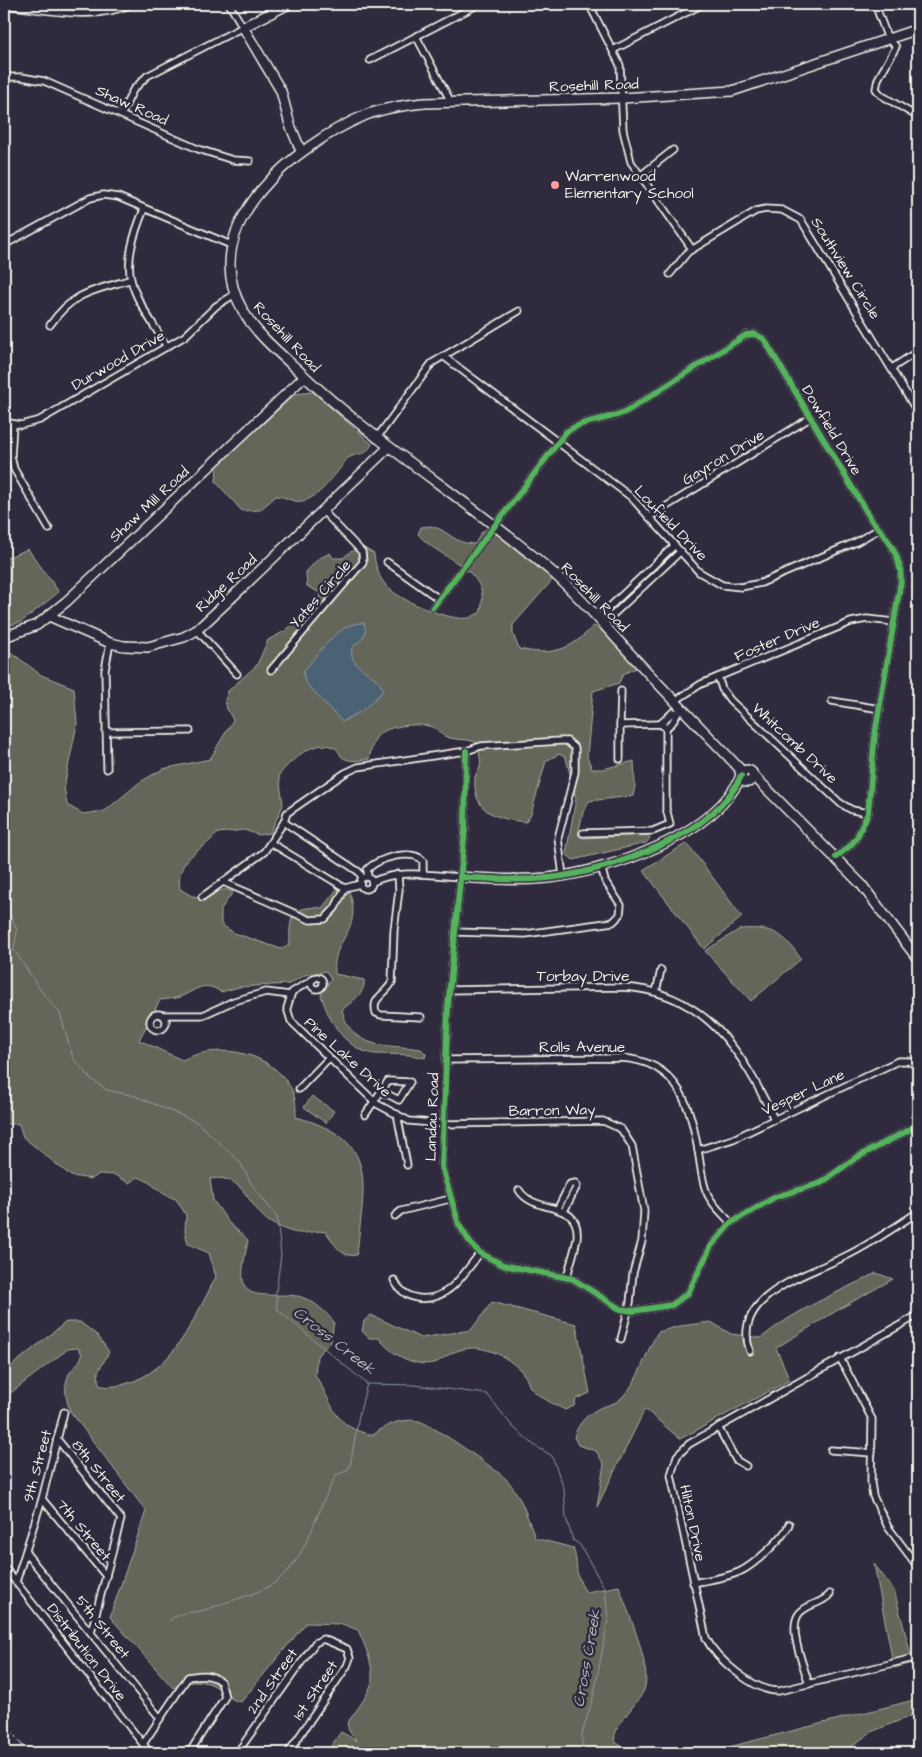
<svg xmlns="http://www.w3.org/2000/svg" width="922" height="1757" viewBox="0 0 922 1757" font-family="'Architects Daughter',sans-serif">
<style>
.green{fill:#646658;stroke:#acaca0}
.water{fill:#4b6275;stroke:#8f9ba3}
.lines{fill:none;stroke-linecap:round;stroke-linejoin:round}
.stream{stroke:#8f9ba3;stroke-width:1}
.street-casing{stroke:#f4f1e8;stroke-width:9}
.secondary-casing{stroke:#f4f1e8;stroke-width:12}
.street{stroke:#2f2a3d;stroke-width:5.5}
.secondary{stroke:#2f2a3d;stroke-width:9}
.rail{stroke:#f4f1e8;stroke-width:1;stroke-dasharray:8 4;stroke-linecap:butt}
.cycleway-casing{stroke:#2f2a3d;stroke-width:9}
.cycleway{stroke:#56b35d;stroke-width:6}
.poi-dot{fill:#ff9aa2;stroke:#2f2a3d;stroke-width:2}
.labels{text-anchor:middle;stroke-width:5;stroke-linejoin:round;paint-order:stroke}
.street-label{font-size:15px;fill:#f4f1e8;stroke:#2f2a3d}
.poi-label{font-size:15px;fill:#f4f1e8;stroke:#2f2a3d;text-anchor:start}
.water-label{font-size:16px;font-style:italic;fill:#b0b8ba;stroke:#2f2a3d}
</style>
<rect width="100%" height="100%" fill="#2f2a3d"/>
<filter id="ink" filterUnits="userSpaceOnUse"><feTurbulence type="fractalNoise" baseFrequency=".02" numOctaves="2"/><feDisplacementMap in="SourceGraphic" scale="10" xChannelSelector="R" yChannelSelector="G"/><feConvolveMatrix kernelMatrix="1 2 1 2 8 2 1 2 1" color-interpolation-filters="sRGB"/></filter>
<g filter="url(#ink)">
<g class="green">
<path d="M 313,392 L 372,444 C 365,457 361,452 350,457 C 347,458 344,463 342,466 C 332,478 319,498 302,501 C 292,503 286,496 276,496 L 260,510 L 242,511 L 216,482 L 217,466 L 295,394 Z"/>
<path d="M 431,526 C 451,531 453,544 475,544 L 481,533 L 489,527 L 555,577 L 513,625 L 513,634 L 519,649 C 550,656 571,651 593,626 L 603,630 L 635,663 L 636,668 L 623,674 L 619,683 L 593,691 L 587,757 L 592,769 L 603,769 L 634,761 L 635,786 L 633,796 L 589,801 L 583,812 L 578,835 L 583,838 L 647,835 L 650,838 L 646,843 L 573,860 L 566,854 L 576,799 L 566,758 L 559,754 L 546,761 L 531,814 L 526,822 C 497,819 472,813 475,777 C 476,773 479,770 480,767 C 482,760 478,750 477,743 C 468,738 457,741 447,737 C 442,736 439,731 435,728 C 421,722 395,725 382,732 C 373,737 371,750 369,759 C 360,760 350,763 342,757 C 339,754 339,750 335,748 C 315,737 290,761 279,775 L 283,805 L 270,833 L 259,835 L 244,830 L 218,833 C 201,852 175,858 180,889 L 192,896 L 209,898 C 218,891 223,887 233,892 L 221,909 L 221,924 L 234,933 L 281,949 L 290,944 C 289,917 291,905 322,908 L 337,889 L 349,891 C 364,933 331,937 335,974 L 364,980 C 366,994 351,1002 342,1010 C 352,1051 387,1044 421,1049 L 426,1054 L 425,1058 C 408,1053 392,1055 375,1054 C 345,1050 329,1021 321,995 L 331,979 L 326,971 L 305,975 L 289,984 L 239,987 L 221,992 C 203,980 197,990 180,997 C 174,999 167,999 160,1000 L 139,1040 L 182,1060 C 219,1042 272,1051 292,1090 C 296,1099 296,1108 296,1117 C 382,1140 363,1184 357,1255 C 340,1258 335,1244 326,1232 C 318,1230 311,1233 303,1233 C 295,1234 280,1228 273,1224 C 248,1211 246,1172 210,1179 L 213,1200 L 229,1223 L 248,1240 C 246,1253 239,1275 245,1287 C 253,1301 289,1291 304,1298 C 317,1303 325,1312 334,1322 L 331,1341 L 317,1356 L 315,1375 C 335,1406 332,1427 373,1435 C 387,1424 401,1418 419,1421 C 431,1424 496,1469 506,1479 C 521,1494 528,1519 535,1538 L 573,1548 C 580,1567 572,1571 586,1592 L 619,1586 C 627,1611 653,1667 644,1690 C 637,1706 611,1726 615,1742 L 628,1750 L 654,1752 L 717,1750 L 918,1699 L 918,1713 L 871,1732 L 843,1753 L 378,1753 L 375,1749 L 366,1746 L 374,1753 L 326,1753 L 341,1732 L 357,1741 L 349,1731 L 347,1723 C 354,1714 372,1691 372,1679 C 373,1662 364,1644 358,1630 L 342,1624 L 306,1623 L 241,1702 C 227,1700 223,1689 211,1684 C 198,1679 185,1683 173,1688 L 110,1617 L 146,1511 L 70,1411 C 66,1400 63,1386 69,1374 C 74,1366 80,1364 82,1354 L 78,1348 L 68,1349 L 4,1398 L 4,1372 L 66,1322 L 80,1322 L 98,1336 L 109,1352 L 98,1372 L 99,1385 C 109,1388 115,1386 125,1384 C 174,1371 194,1318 216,1277 L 209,1253 L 188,1244 L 185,1231 L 186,1215 L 176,1199 C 157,1194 156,1183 138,1177 L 129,1183 L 115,1175 L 99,1174 L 92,1179 L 71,1176 L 23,1137 L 19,1124 L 4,1124 L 4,647 L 41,675 L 74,688 L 77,724 L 64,787 L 67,805 L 83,814 L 105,811 L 140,782 L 163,769 L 210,759 L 233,720 L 227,709 L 225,700 L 228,691 L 257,665 L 268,640 L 285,631 L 319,601 L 320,593 L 307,586 L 306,572 L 318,559 L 330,553 L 333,558 L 343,558 L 350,552 L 364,548 L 374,554 C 375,564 378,575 384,583 C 394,599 451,622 469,618 C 472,617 476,614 480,613 C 494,568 440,561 418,534 L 421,527 Z"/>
<polygon points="28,549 59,592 21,622 4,627 4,559"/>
<polygon points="687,843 742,917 704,949 643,870"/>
<path d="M 740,929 C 772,927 783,932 801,959 L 751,1001 L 705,951 Z"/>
<polygon points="312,1096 334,1111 326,1123 304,1107"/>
<path d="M 876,1273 L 893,1279 L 841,1308 L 776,1348 L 790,1380 L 680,1439 L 645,1409 L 597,1507 L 604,1464 L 596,1451 L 578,1445 L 574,1437 C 578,1423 588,1413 602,1407 C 607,1405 615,1404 619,1400 C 640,1382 644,1354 658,1332 L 680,1326 L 711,1322 L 731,1334 L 761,1338 C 795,1310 837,1293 876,1273 Z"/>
<path d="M 492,1302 L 576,1324 L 590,1393 L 576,1399 L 574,1406 L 565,1410 C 554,1404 538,1397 530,1387 C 528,1384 527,1379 525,1376 C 518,1365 500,1353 487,1350 C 475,1346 461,1348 450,1354 C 446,1356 441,1360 437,1362 C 417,1369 390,1354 379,1338 L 369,1338 L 362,1331 L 364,1321 L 371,1315 L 421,1338 L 471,1330 Z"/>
<polygon points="874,1564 894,1590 913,1663 894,1668"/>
</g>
<path class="water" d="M 364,623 C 369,636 360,640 352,648 C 347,670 380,672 383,691 L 363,710 L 342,722 L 305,682 L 303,672 C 317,655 339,621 364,623 Z"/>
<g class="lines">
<g class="stream">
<polyline points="4,898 17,931 14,950 41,991 60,1013 73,1058 90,1078 107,1090 135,1096 197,1122 240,1162 252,1185 277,1217 281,1255 276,1292 277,1309 367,1384 414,1385 487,1394 512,1426 534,1445 552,1456 564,1489 566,1518 573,1540 580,1545 605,1589 608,1620 594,1694 582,1734 582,1744 585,1753"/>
<polyline points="4,951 13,950"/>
<path d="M 169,1621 C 180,1610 195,1614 208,1609 C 227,1601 248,1597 266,1588 C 296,1573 308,1539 320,1510 C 324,1498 331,1487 336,1475 L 347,1471 L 350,1466 L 359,1415 L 367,1384"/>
</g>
<g class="street-casing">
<g id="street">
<polyline points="589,4 620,65 623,130 631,162 692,249"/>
<polyline points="875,4 886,34 896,47 878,79 876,89 881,95 918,117"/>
<path d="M 4,5 C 43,9 95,22 131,4"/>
<polyline points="416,36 451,102"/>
<polyline points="613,50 703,4"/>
<polyline points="370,60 479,4"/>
<polyline points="4,77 21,77 44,81 198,149 233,160 250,161"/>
<polyline points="122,113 133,90 147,76 243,27 229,4"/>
<polyline points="4,151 6,150"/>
<polyline points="640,176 673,150"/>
<path d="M 144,209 C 116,279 131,287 167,347"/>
<polyline points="4,245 90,198 103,195 118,197 231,245"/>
<polyline points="670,274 688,252 756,211 766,209 782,210 801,220 918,413"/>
<path d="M 50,325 C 73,292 92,291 129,280"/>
<polyline points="443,356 631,497 699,572 722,585 741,587 761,583 856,542 879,529"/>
<polyline points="892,368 918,351"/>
<polyline points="4,422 21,425 40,420 185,336 216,306 235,294"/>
<polyline points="13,425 11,456 14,469 49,529"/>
<polyline points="376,439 432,363 519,311"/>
<polyline points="649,517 810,418"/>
<polyline points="387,562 439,599"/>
<path d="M 433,607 L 566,432 C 584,419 607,421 627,411 L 746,335 L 755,334 L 764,339 L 872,521 C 888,538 901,556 901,580 L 875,734 L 868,813 L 857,837 L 851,845 L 836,857"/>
<polyline points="598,618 675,545"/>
<polyline points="603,624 681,551"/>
<polyline points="197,630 237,674"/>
<polyline points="271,670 363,562 362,552 323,511"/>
<polyline points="718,677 722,689 730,700 840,803 852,810 868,813"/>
<polyline points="621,691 620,725 660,724 666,728"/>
<polyline points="675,701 701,684 851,622 867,619 894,622"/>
<polyline points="832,701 880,709"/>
<polyline points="660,724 673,712 677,713"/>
<polyline points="666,728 672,723 681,708"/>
<polyline points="106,732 190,731"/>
<polyline points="466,751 465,829 448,1006 442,1167 459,1225 471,1244 480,1253 503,1265 573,1279 620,1309 633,1311 672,1305 688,1293 711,1246 731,1223 775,1197 821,1183 854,1159 918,1125"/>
<polyline points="620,759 620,725"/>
<polyline points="107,769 105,670 110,643"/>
<polyline points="284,822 359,872 362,878"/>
<polyline points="583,833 653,831 670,824 666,808 666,728"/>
<polyline points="271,843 345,888"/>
<path d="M 398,874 L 399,890 L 394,930 L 392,982 C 386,995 371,997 376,1013 L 381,1015 L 421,1017"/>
<circle cx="366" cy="883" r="6"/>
<path d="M 368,877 L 367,870 C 376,858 414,848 423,861 L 423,874"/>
<path d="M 372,882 C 399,869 431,875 460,877"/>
<polyline points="360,884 345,888 335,908 325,919 310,920 223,882 264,852 284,822 287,813 345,773 358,767 466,751 481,746 560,741 567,741 575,748 575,772 558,838 563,876"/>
<polyline points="202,897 223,882"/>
<polyline points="455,932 525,934 613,922 620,915 621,905 605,881 601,866"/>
<circle cx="317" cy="983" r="6"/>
<polyline points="314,979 292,992 287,1008 291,1021 377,1104 409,1121 444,1124 603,1121 621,1129 632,1146 644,1211 642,1241 633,1273 630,1303 621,1339"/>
<path d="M 450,990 L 622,987 C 705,991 742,1051 774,1119"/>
<polyline points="656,992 661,970"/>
<circle cx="158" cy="1022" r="8"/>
<polyline points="161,1015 203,1015 234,1001 266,992 290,995"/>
<path d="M 446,1060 L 621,1058 C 679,1061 691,1107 699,1156 C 701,1168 702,1182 707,1193 C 712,1205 723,1214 731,1223"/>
<polyline points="299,1089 329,1058"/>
<polyline points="397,1114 407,1165"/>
<polyline points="365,1115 388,1081 410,1082 399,1100 381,1091"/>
<polyline points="698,1150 733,1139 898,1061 908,1061 918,1066"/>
<path d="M 519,1190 C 534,1215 581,1199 577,1238 C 575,1251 570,1264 567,1277"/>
<polyline points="558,1208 570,1184 575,1183 577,1186 564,1211"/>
<polyline points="395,1216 401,1211 450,1199"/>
<path d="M 394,1280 C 399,1290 406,1296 417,1298 C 448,1303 464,1273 480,1253"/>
<path d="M 918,1315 L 689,1444 L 677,1456 L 671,1475 L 706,1638 C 716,1659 755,1692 779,1691 L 918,1657"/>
<path d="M 750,1351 C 730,1295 810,1274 846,1256 C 871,1244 895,1227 918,1212"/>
<polyline points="840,1358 872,1419 871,1483 873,1496 888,1527 918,1567"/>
<polyline points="718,1427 736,1460 746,1466"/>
<polyline points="57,1439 121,1519 91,1632"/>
<polyline points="831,1450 872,1453"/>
<polyline points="42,1499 106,1576"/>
<polyline points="26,1553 160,1718"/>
<polyline points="4,1567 150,1753"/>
<polyline points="16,1582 42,1499 64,1412"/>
<path d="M 693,1583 C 708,1580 725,1578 739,1572 C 753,1566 785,1537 789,1524"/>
<path d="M 809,1684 C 804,1666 784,1622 803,1610 C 812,1603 823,1603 830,1594"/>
<path d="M 143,1744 L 188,1677 C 202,1675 210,1673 221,1682 L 225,1697 L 189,1753"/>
<polyline points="237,1753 315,1643 323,1639 347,1649 350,1658 347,1666 288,1753"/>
</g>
</g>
<g class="secondary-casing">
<g id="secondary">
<polyline points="289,4 243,27 281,91 290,125 301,151"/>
<polyline points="49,616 110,643 124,646 148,647 184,637 197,630 225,604 388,448"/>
<polyline points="4,637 37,625 67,601 304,377"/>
<circle cx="747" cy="776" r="6"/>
<path d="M 741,775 L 739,768 L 723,751 C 690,717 657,683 625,648 C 601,622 578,594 551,571 C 469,500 376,445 298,370 C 278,352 255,333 242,309 C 195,224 297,144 366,115 C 384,108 405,105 424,103 L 622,98 L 732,91 L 918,29"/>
<polyline points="754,776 861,884 918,959"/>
<path d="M 460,877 C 489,879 518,881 548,878 C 607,872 716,835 741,776"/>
</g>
</g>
<use href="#street" class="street"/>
<use href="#secondary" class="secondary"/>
<polyline class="rail" points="4,1722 28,1753"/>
<g class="cycleway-casing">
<g id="cycleway">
<path d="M 433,607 L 566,432 C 584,419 607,421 627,411 L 746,335 L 755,334 L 764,339 L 872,521 C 888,538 901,556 901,580 L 875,734 L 868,813 L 857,837 L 851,845 L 836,857"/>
<polyline points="466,751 465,829 448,1006 442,1167 459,1225 471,1244 480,1253 503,1265 573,1279 620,1309 633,1311 672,1305 688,1293 711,1246 731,1223 775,1197 821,1183 854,1159 918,1125"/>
<path d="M 460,877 C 489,879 518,881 548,878 C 607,872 716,835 741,776"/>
</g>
</g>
<use href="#cycleway" class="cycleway"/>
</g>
</g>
<circle class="poi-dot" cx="555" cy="185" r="5"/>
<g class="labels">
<g class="street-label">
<text transform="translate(594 85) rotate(-2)" y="5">Rosehill Road</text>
<text transform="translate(132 105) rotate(24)" y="5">Shaw Road</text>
<text transform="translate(846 268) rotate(58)" y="5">Southview Circle</text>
<text transform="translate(287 337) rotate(47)" y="5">Rosehill Road</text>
<text transform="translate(118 360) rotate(-30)" y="5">Durwood Drive</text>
<text transform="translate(832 430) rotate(59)" y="5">Dowfield Drive</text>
<text transform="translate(723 457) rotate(-31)" y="5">Gayron Drive</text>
<text transform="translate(149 504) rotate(-43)" y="5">Shaw Mill Road</text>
<text transform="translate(671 523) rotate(46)" y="5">Loufield Drive</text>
<text transform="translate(226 583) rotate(-43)" y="5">Ridge Road</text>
<text transform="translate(320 594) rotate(-49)" y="5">Yates Circle</text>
<text transform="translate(595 597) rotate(46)" y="5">Rosehill Road</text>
<text transform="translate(777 639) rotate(-23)" y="5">Foster Drive</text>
<text transform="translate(795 743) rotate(43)" y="5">Whitcomb Drive</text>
<text x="583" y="981">Torbay Drive</text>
<text x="582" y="1052">Rolls Avenue</text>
<text transform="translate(348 1057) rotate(42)" y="5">Pine Lake Drive</text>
<text transform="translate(803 1092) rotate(-25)" y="5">Vesper Lane</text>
<text transform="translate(552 1110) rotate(-1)" y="5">Barron Way</text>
<text transform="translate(432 1117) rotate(-88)" y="5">Landau Road</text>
<text transform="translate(37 1466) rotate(-75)" y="5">9th Street</text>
<text transform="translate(99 1471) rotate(51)" y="5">8th Street</text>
<text transform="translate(693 1523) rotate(78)" y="5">Hilton Drive</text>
<text transform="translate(84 1530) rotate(50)" y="5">7th Street</text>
<text transform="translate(103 1627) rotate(51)" y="5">5th Street</text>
<text transform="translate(87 1652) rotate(52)" y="5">Distribution Drive</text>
<text transform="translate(272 1681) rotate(-55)" y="5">2nd Street</text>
<text transform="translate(315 1690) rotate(-56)" y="5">1st Street</text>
</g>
<g class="poi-label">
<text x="565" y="181">Warrenwood<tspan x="565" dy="17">Elementary School</tspan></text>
</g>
<g class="water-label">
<text transform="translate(335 1340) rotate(38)" y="6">Cross Creek</text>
<text transform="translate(586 1658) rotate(-80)" y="6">Cross Creek</text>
</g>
</g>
<rect width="922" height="1757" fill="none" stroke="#2f2a3d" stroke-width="20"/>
<rect x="10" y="10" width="902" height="1737" fill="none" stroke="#f4f1e8" stroke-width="2" filter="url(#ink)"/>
</svg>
